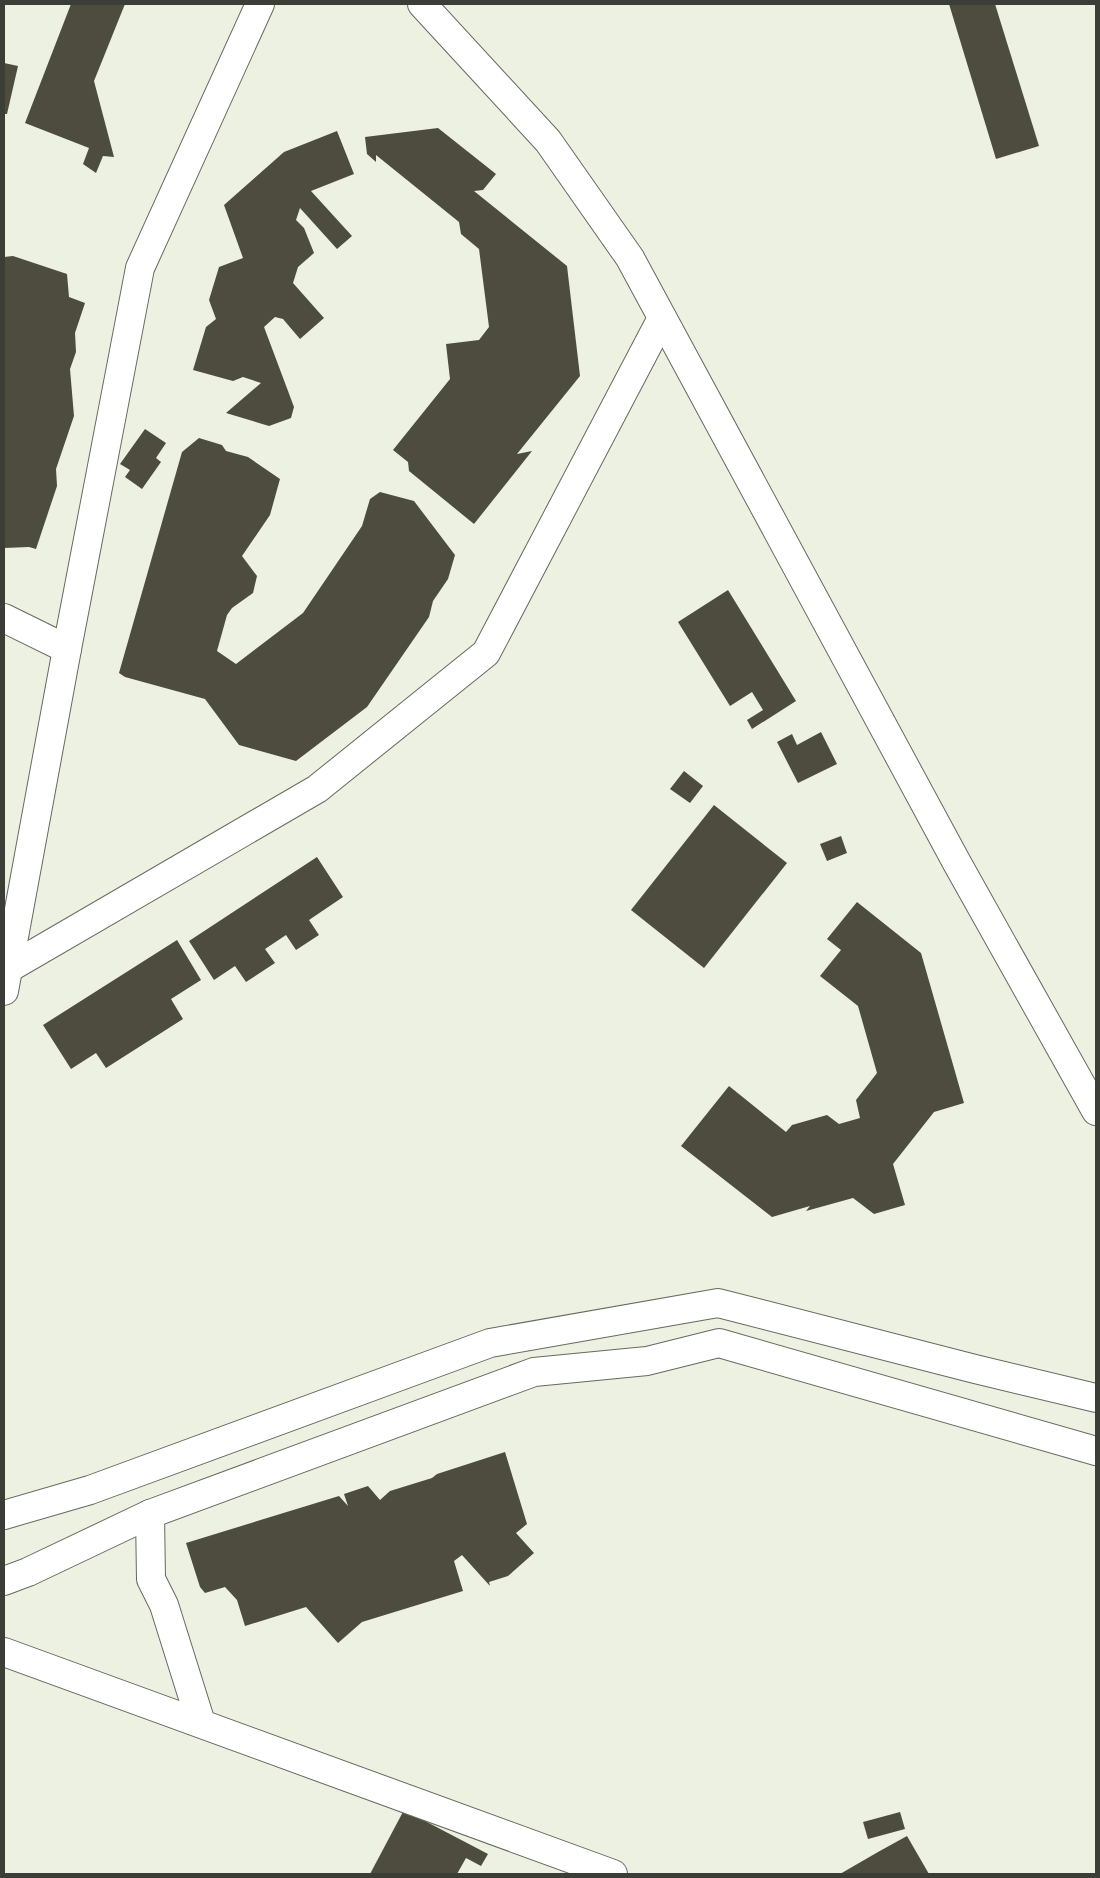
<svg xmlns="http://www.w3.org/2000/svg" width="1100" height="1878" viewBox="0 0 1100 1878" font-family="'Public Sans',sans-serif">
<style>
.building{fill:#4d4c3f}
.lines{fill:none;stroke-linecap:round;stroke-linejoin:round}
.street-casing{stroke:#666a5d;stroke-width:30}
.street{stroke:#fff;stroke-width:28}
</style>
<rect width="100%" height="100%" fill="#ecf1e2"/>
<g class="building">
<polygon points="71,4 125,4 94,81 114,157 103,156 96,173 83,164 89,148 25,123"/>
<polygon points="949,4 995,4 1039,146 996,159"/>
<polygon points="4,63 18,66 7,114 4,114"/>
<polygon points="438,128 496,174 483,190 474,191 567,266 580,376 517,454 532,451 474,524 409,471 408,462 393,450 450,379 446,344 479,340 489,327 479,249 461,234 459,222 376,155 376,162 367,154 365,137"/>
<polygon points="337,131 354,174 311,191 352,236 337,249 300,208 296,220 304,228 314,253 298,267 293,283 324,318 300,339 283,319 275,317 264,327 294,407 291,418 269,426 226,413 261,383 243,377 233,381 193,370 206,327 216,319 209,300 219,267 243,258 224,205 284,152"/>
<polygon points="13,256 67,274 69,297 85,303 75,333 76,352 70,369 74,416 56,469 57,486 36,549 29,547 4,548 4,257"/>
<polygon points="145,429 166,443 156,458 161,462 142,489 125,477 130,470 120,464"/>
<polygon points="199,438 222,445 226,451 248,457 280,479 270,515 242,556 257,576 253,593 232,608 227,615 217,651 236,664 303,613 362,526 370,499 380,492 414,501 455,555 448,579 433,601 429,617 367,707 296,761 239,745 205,699 125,677 119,673 182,452"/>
<polygon points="728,590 796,701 752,729 747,720 763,710 752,692 730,706 678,622"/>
<polygon points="821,732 837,764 798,783 777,742 792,734 797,745"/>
<polygon points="684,771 703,786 690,803 670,789"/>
<polygon points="714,805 787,863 704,968 631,910"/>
<polygon points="841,836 847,853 827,861 820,844"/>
<polygon points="317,857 343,897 309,920 319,935 296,950 286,935 265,949 275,963 246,982 235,966 214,980 189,941"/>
<polygon points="857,902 921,953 964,1103 934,1112 893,1164 905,1205 874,1214 853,1198 806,1211 810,1206 772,1217 681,1146 729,1086 786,1132 792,1125 827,1115 839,1124 860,1118 856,1100 877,1073 858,1006 820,976 841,950 827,939"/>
<polygon points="177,940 201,980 171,999 183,1019 106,1068 96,1053 71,1069 43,1025"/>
<polygon points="505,1452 527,1524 516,1533 534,1553 508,1576 489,1582 490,1586 462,1555 454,1561 463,1591 362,1622 338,1643 306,1607 245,1626 237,1600 225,1587 205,1593 200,1587 186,1543 339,1496 348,1506 344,1494 368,1486 380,1500 390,1491 432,1478 437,1474"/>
<polygon points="404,1810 488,1854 481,1866 466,1858 457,1874 370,1874"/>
<polygon points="900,1812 905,1829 868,1839 863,1822"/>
<polygon points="907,1836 929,1874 840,1874 878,1852"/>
</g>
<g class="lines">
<g class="street-casing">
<g id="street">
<polyline points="422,4 548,141 630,258 957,863 1096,1111"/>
<polyline points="4,618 67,649"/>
<polyline points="4,971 317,789 486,653 662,318"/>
<polyline points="4,991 67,649 140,268 260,4"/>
<polyline points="150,1514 151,1579 164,1605 201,1723"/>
<polyline points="4,1515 90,1490 490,1343 718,1303 975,1369 1096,1398"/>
<polyline points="4,1581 28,1572 150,1514 534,1372 647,1361 719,1343 1096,1451"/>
<polyline points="4,1652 613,1874"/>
</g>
</g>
<use href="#street" class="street"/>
</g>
<rect width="1100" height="1878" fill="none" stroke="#3b3d37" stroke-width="10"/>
</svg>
